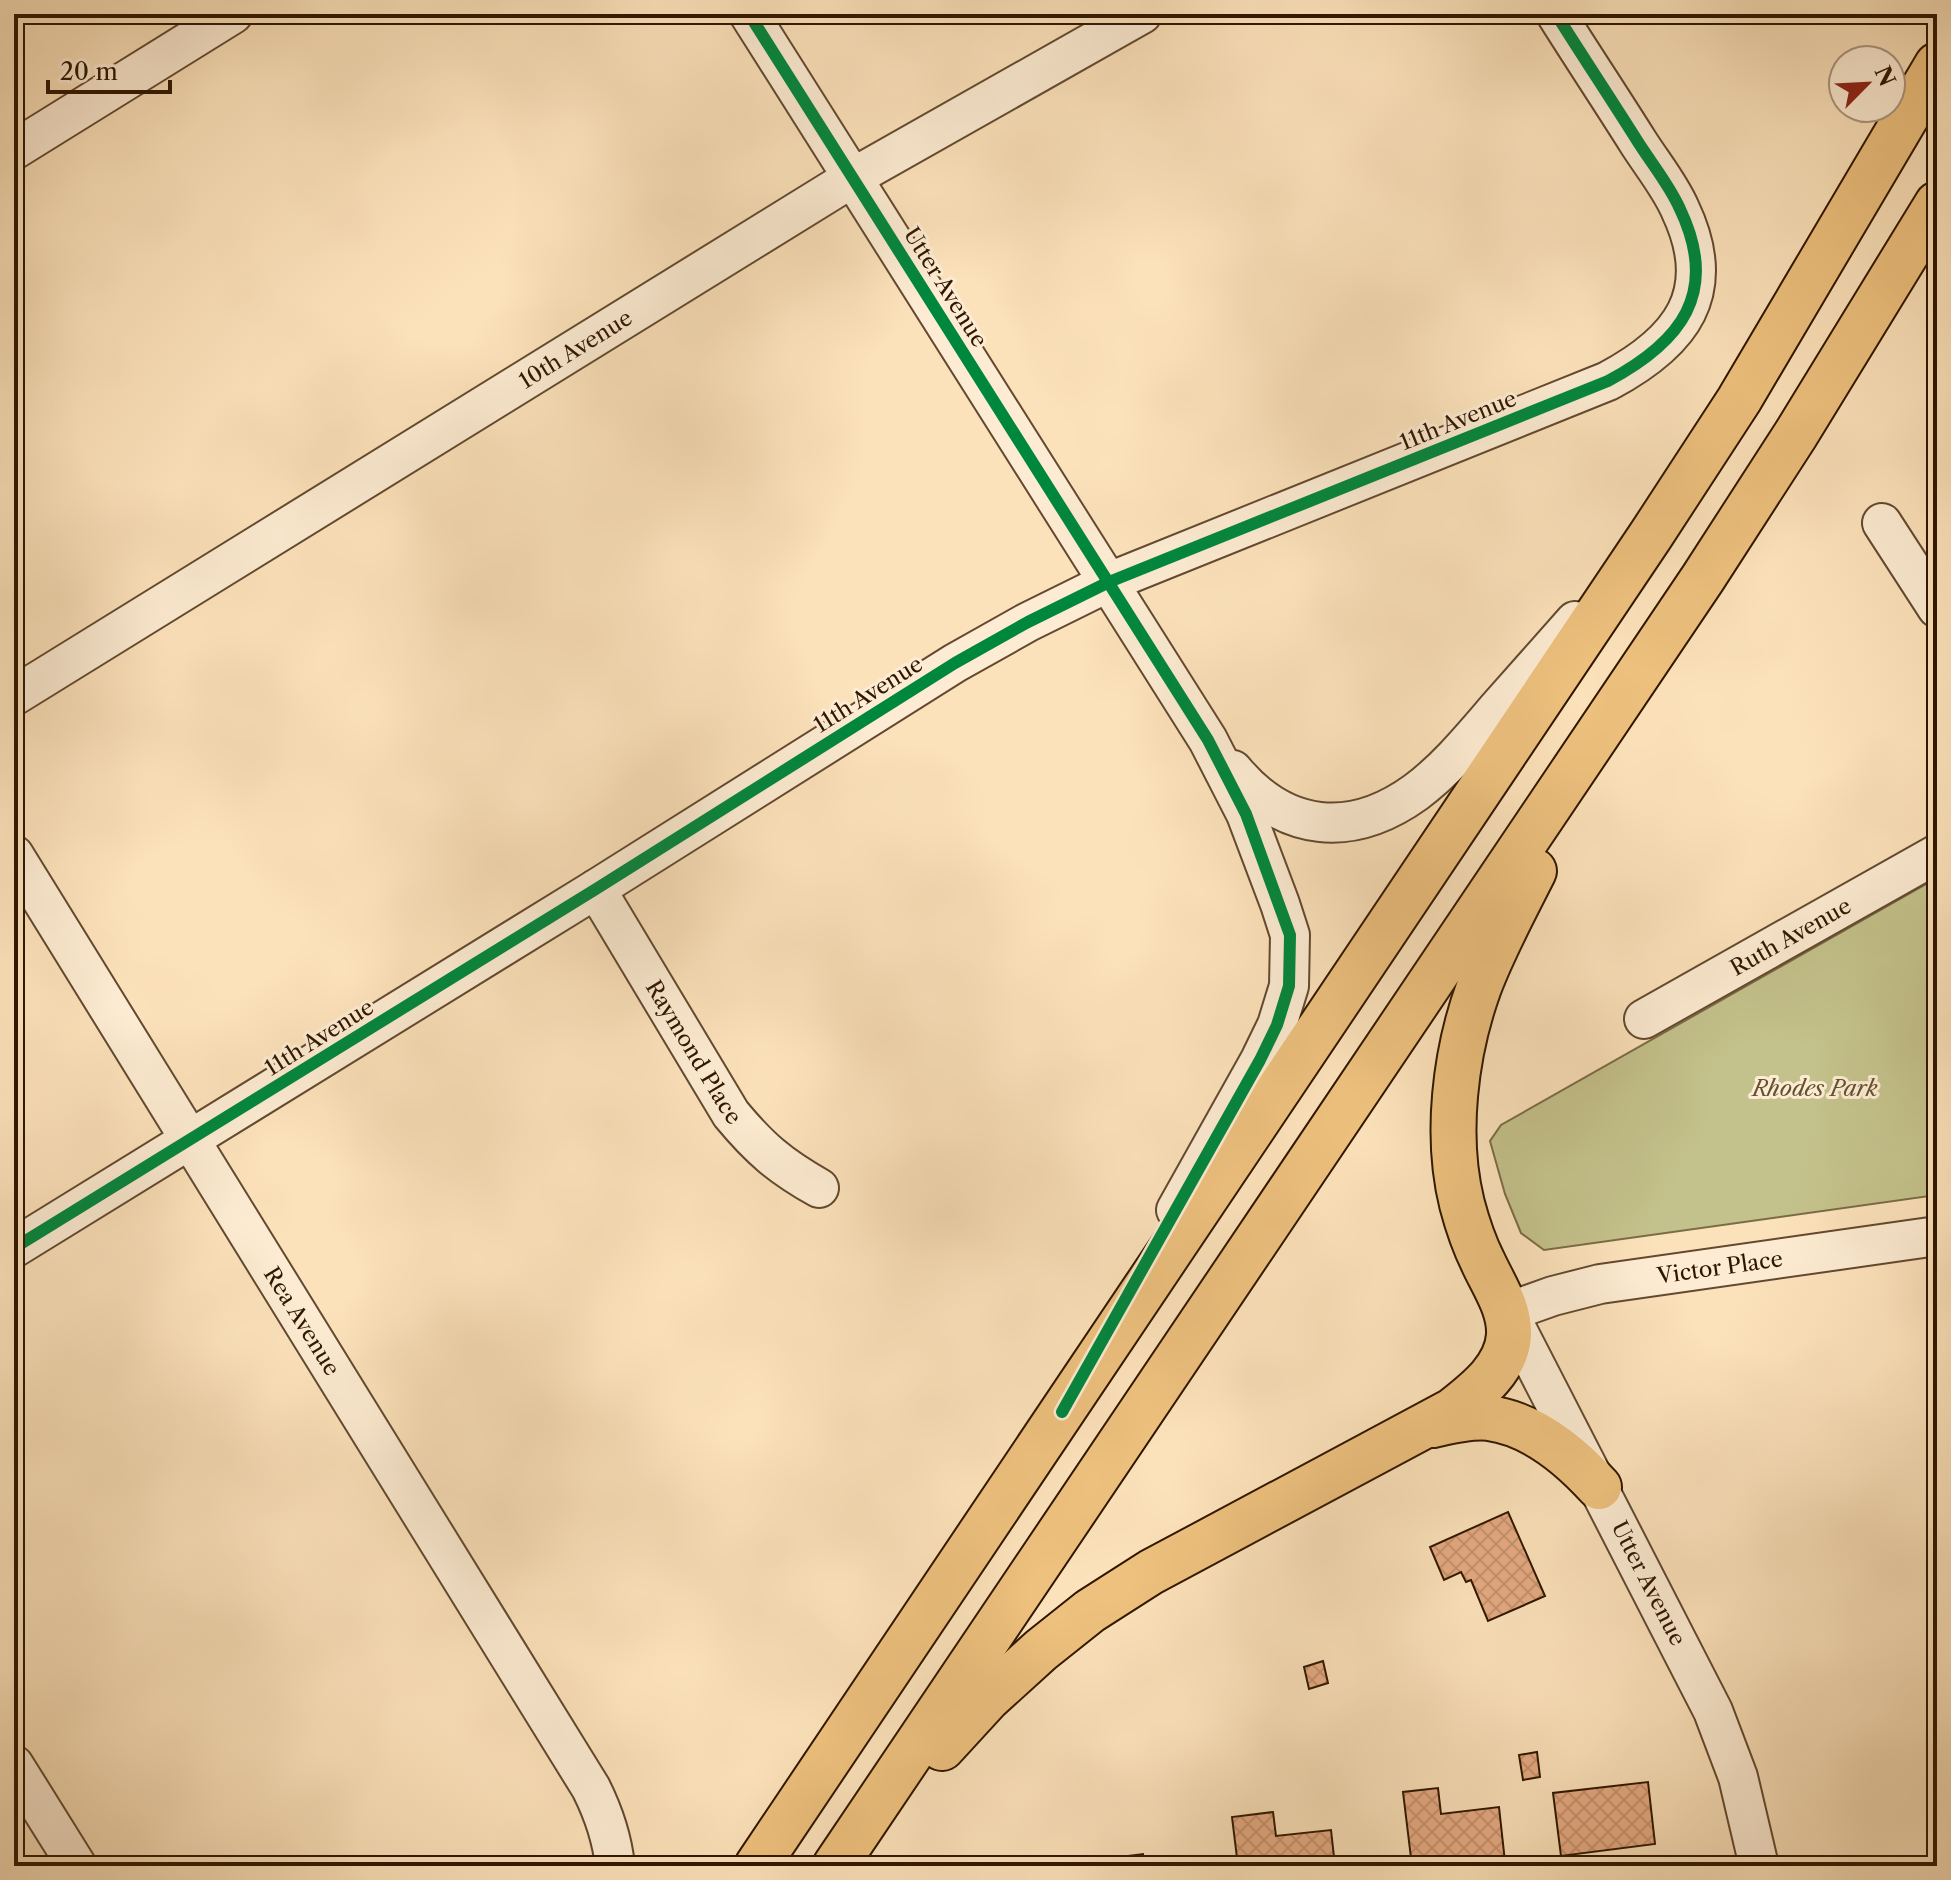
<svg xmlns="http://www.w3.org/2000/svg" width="1951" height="1880" viewBox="0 0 1951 1880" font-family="'Libre Caslon Text',serif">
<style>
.green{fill:#c4c28c;stroke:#7a6c46;stroke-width:2}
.building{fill:url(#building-cross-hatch);stroke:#2f1600;stroke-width:2}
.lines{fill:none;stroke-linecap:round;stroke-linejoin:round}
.street-casing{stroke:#62492f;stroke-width:42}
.highway-casing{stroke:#2f1600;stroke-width:48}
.street{stroke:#fdecd3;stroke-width:38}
.highway{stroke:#eec17e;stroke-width:44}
.cycleway-casing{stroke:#fdecd3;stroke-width:17}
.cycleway{stroke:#00873e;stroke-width:12}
.labels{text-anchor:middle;stroke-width:6;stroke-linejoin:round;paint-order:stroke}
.street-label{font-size:22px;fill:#2f1600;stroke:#fdecd3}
.park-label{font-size:22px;font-style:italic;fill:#635231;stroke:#fdecd3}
</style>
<defs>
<pattern id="building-cross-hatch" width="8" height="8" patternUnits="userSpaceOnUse" patternTransform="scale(2)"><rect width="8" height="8" fill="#e6ab83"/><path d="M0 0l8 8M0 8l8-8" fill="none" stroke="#c6926f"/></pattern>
</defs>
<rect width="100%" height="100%" fill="#fce2bb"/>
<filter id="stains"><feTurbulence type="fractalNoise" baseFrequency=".0025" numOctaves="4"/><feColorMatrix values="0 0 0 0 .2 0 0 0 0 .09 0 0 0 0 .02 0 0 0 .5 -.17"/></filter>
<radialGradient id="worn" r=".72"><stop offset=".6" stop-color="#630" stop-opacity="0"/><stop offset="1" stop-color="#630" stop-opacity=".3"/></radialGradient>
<polygon class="green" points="1937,878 1937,1195 1544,1250 1521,1233 1505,1194 1490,1141 1501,1125"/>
<g class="building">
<polygon points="1508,1512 1545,1596 1488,1621 1471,1580 1466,1582 1461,1572 1444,1580 1430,1547"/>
<polygon points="1323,1661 1328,1683 1309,1689 1304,1667"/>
<polygon points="1537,1752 1540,1777 1523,1780 1519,1755"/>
<polygon points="1648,1782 1655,1844 1561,1856 1553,1793"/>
<polygon points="1438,1788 1441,1814 1499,1807 1505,1862 1472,1866 1412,1866 1403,1792"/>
<polygon points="1273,1812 1276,1836 1331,1830 1335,1866 1238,1866 1232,1817"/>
<polygon points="1143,1854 1144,1866 1048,1866"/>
</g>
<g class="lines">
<g class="street-casing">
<g id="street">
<polyline points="749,14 1208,740 1246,814 1280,904 1290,935 1289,986 1277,1025 1260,1060 1176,1210"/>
<polyline points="14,150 233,14"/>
<polyline points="1882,523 1937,608"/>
<path id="s1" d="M 14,696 L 852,178 L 1142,14"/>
<path d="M 1233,770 C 1284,832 1351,839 1416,792 C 1447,769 1473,737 1498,708 C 1524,679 1549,650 1575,621"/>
<path id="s2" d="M 14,855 L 591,1788 C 604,1814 612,1837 615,1866"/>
<path id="s3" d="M 596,889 L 731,1114 C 760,1149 780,1166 819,1188"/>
<path id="s4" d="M 1644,1019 L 1937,854"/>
<path d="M 14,1248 L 596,889 L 955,663 L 1028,622 L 1109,582 L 1608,381 C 1681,342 1720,293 1680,209 C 1670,186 1652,164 1638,142 C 1611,99 1583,57 1556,14"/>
<polyline points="14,1765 77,1866"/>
<path id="s5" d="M 1759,1866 L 1738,1777 L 1713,1711 L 1508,1312 L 1553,1296 L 1600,1284 L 1937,1236"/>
</g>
</g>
<g class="highway-casing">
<g id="highway">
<path d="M 1433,1425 C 1451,1421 1471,1416 1489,1418 C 1533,1424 1570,1455 1599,1487"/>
<path d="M 942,1748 L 987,1699 L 1041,1650 L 1090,1611 L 1151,1572 L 1452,1411 C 1476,1392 1507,1369 1509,1335 C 1510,1308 1494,1286 1483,1262 C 1474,1244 1467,1223 1462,1204 C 1445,1136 1455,1053 1479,987 C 1494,947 1515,909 1534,871"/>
<polyline points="757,1866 1651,535 1739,400 1937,65"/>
<polyline points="835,1866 1703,578 1796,434 1937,204"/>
</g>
</g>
<use href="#street" class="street"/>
<use href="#highway" class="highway"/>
<g class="cycleway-casing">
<g id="cycleway">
<polyline points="749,14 1208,740 1246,814 1290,935 1289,986 1277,1025 1260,1060 1062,1412"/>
<path d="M 14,1248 L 596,889 L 955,663 L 1028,622 L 1109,582 L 1608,381 C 1681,342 1720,293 1680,209 C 1670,186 1652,164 1638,142 C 1611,99 1583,57 1556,14"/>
</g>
</g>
<use href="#cycleway" class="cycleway"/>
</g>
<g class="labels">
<g class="street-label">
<text transform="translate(946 287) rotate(58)" y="8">Utter Avenue</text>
<text dy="8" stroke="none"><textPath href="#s1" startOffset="660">10th Avenue</textPath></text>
<text transform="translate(1458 420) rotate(-22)" y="8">11th Avenue</text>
<text transform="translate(868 694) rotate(-32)" y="8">11th Avenue</text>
<text dy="8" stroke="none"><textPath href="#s4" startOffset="168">Ruth Avenue</textPath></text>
<text transform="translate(319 1037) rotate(-32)" y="8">11th Avenue</text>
<text dy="8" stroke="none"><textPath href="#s3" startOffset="190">Raymond Place</textPath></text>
<text dy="8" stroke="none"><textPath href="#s5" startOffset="828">Victor Place</textPath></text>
<text dy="8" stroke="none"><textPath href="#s2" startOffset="548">Rea Avenue</textPath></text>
<text transform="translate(1649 1583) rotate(63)" y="8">Utter Avenue</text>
</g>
<g class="park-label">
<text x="1815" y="1096">Rhodes Park</text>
</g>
</g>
<rect width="1951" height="1880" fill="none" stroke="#fce2bb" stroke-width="48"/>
<rect x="16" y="16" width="1919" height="1848" fill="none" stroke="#2f1600" stroke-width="4"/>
<rect x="24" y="24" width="1903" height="1832" fill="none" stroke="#2f1600" stroke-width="2"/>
<g transform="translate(1867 84) rotate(66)"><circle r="38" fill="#fdecd3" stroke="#ab967f" stroke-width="2"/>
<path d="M0-6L14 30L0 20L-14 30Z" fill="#8f2418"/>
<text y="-12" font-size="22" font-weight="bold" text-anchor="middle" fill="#2f1600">N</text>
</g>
<path d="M48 80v12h122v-12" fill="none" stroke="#2f1600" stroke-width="4"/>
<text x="60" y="80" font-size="24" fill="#2f1600" stroke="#fdecd3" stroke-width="6" paint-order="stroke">20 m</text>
<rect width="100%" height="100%" filter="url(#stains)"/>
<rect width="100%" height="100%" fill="url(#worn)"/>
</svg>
